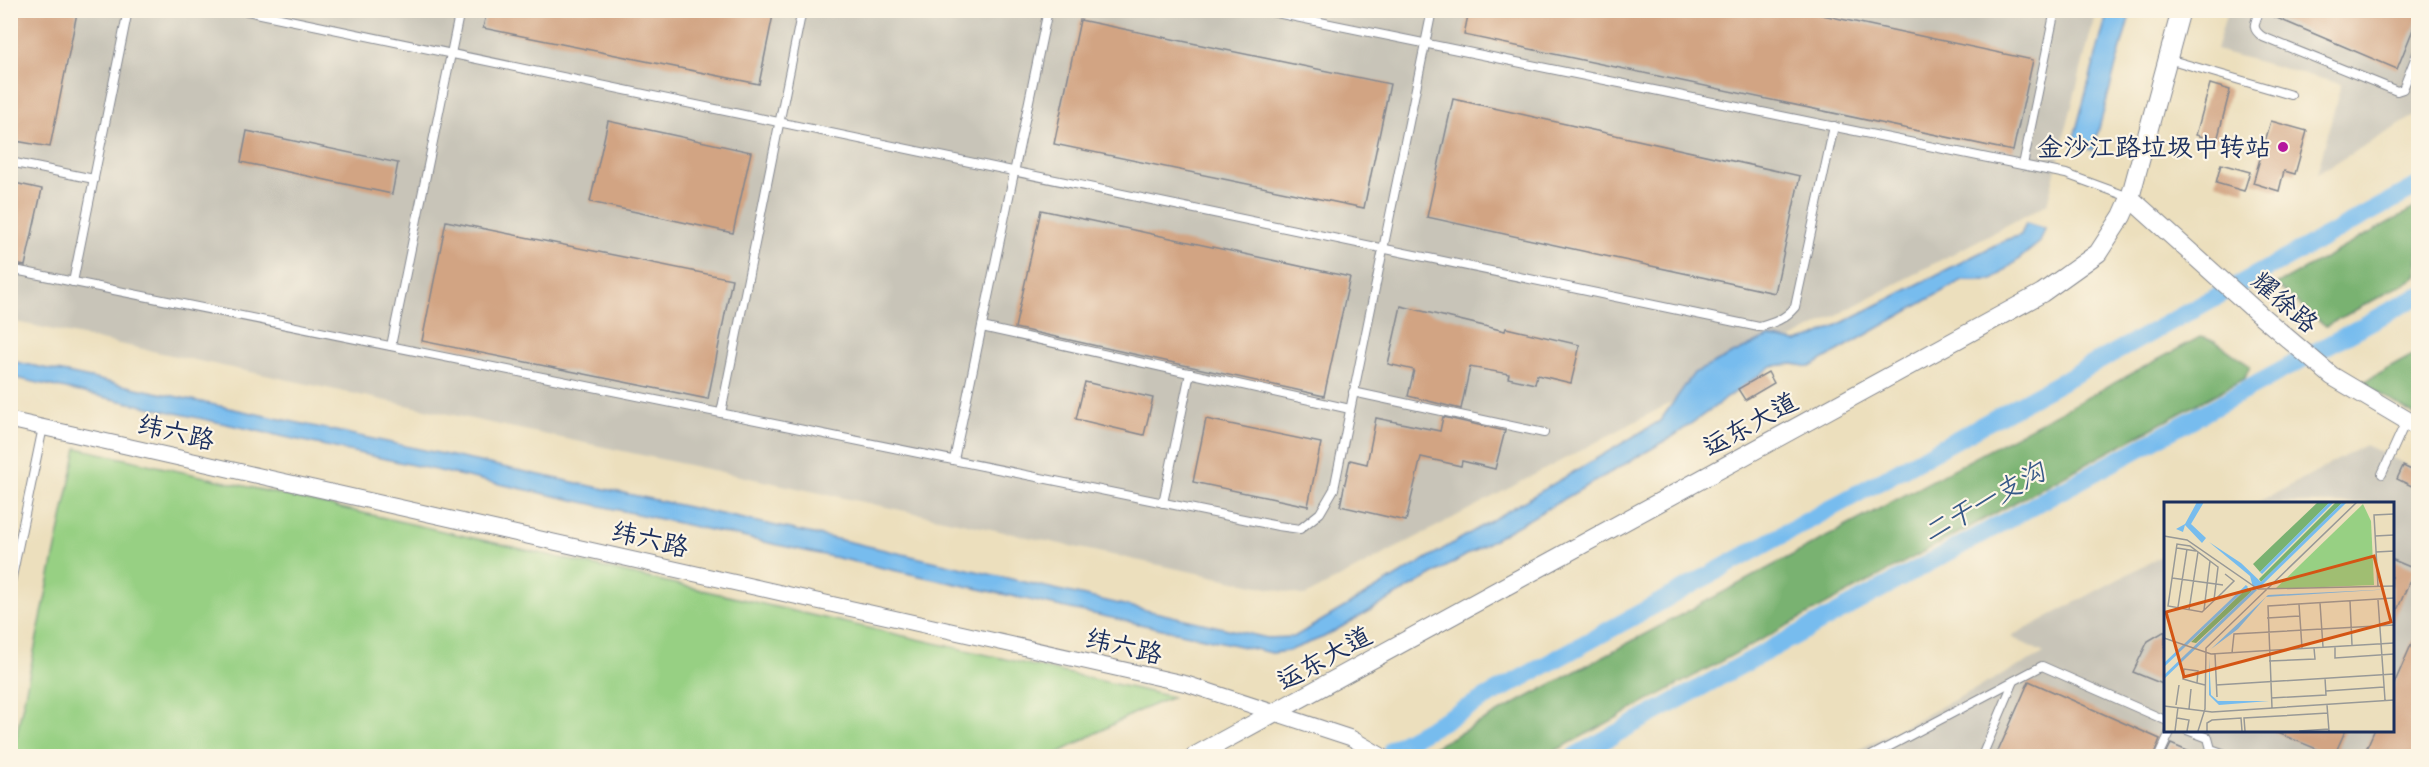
<svg xmlns="http://www.w3.org/2000/svg" width="2429" height="767" viewBox="0 0 2429 767" font-family="Itim,'LXGW WenKai TC',sans-serif">
<style>
.industrial{fill:#c8c4b8}
.green{fill:#97d083;stroke:#598070;stroke-width:1.5}
.forest{fill:#79b271;stroke:#4a7068;stroke-width:1.5}
.water{fill:#77bcee;stroke:#4976a6;stroke-width:1.5}
.lines{fill:none;stroke-linecap:round;stroke-linejoin:round}
.canal{stroke:#77bcee;stroke-width:18}
.building{fill:#d2a483}
.service-casing{stroke:#84878e;stroke-width:10}
.minor-casing{stroke:#84878e;stroke-width:17}
.tertiary-casing{stroke:#84878e;stroke-width:20}
.service{stroke:#fff;stroke-width:8}
.minor{stroke:#fff;stroke-width:15}
.tertiary{stroke:#fff;stroke-width:18}
.poi-dot{fill:#b5179e;stroke:#fcf5e5;stroke-width:2}
.labels{text-anchor:middle;stroke-width:4.5;stroke-linejoin:round;paint-order:stroke}
.poi-label{font-size:26px;fill:#1b2f5e;stroke:#fcf5e5;text-anchor:end}
.street-label{font-size:26px;fill:#1b2f5e;stroke:#fcf5e5}
.water-label{font-size:27px;font-style:italic;fill:#375989;stroke:#fcf5e5}
.inset-river{fill:none;stroke:#77bcee;stroke-width:3}
.inset-road{fill:none;stroke:#989997;stroke-width:1.5}
.view{fill:#d45514;fill-opacity:0.15;stroke:#d45514;stroke-width:3}
.inset-edge{fill:none;stroke:#1b2f5e;stroke-width:3}
</style>
<rect width="100%" height="100%" fill="#fcf5e5"/>
<filter id="ink" filterUnits="userSpaceOnUse"><feTurbulence type="fractalNoise" baseFrequency=".0167" numOctaves="2"/><feDisplacementMap in="SourceGraphic" scale="12" xChannelSelector="R" yChannelSelector="G"/><feConvolveMatrix kernelMatrix="1 2 1 2 8 2 1 2 1" color-interpolation-filters="sRGB"/></filter>
<filter id="wash" filterUnits="userSpaceOnUse"><feTurbulence type="fractalNoise" baseFrequency=".008" numOctaves="4" result="noise"/><feDisplacementMap in="SourceGraphic" scale="24" xChannelSelector="R" yChannelSelector="G"/><feGaussianBlur stdDeviation="1.35" result="paint"/><feColorMatrix in="noise" values="0 0 0 0 0 0 0 0 0 0 0 0 0 0 0 0 0 1.4 0 .05"/><feComposite in="paint" operator="in"/></filter>
<g filter="url(#wash)">
<rect width="100%" height="100%" fill="#ecdfbd"/>
<g class="industrial">
<polygon points="11,11 2096,11 2047,204 1305,596 11,321"/>
<polygon points="2227,11 2418,11 2418,114 2317,174 2341,84 2216,50"/>
<polygon points="2365,445 2418,470 2418,756 1847,756 2044,653 2011,637 2165,554 2165,730 2392,730 2392,503 2258,503"/>
</g>
<polygon class="green" points="77,448 1172,697 1173,697 1136,712 1053,756 12,756"/>
<g class="forest">
<polygon points="2418,206 2418,276 2326,326 2276,285"/>
<polygon points="2200,337 2215,341 2250,366 2245,378 1546,756 1440,756 1432,748"/>
<polygon points="2418,352 2418,417 2362,383"/>
</g>
<g class="water">
<polygon points="2108,11 2131,11 2093,150 2072,145"/>
<polygon points="2026,223 2045,229 2040,242 1993,280 1962,280 1810,367 1793,364 1772,366 1672,437 1324,637 1288,651 1272,653 11,377 11,361 850,542 1267,638 1294,637 1660,421 1694,373 1768,337 1796,342 1814,337 2005,240 2021,235"/>
</g>
<g class="lines">
<g class="canal">
<polyline points="1392,749 2418,186"/>
<polyline points="1575,756 2418,296"/>
</g>
</g>
<g id="blocks">
<g class="building">
<polygon points="10,10 67,10 77,13 50,147 10,140"/>
<polygon points="487,10 774,10 759,84 483,28"/>
<polygon points="1469,10 1799,10 2033,60 2013,151 1464,35"/>
<polygon points="2266,10 2418,10 2418,17 2397,69 2265,13"/>
<polygon points="1080,20 1390,84 1364,208 1054,144"/>
<polygon points="2210,84 2230,90 2217,141 2196,135"/>
<polygon points="1453,99 1800,176 1775,293 1427,217"/>
<polygon points="608,121 751,152 733,233 590,202"/>
<polygon points="2271,121 2307,131 2295,174 2284,171 2279,191 2253,183"/>
<polygon points="247,131 398,163 392,194 241,162"/>
<polygon points="2221,164 2250,172 2244,191 2216,183"/>
<polygon points="10,182 42,189 25,266 10,263"/>
<polygon points="1041,210 1350,277 1324,396 1015,328"/>
<polygon points="446,221 732,279 708,399 422,341"/>
<polygon points="1401,306 1505,331 1506,328 1580,345 1571,383 1537,375 1535,384 1508,378 1509,374 1470,367 1461,409 1408,396 1414,370 1388,364"/>
<polygon points="1768,372 1774,383 1745,400 1738,389"/>
<polygon points="1085,382 1153,398 1144,435 1076,419"/>
<polygon points="1443,417 1505,431 1495,469 1462,461 1461,466 1421,457 1406,521 1340,506 1350,460 1367,464 1376,418 1440,431"/>
<polygon points="1206,419 1321,443 1308,506 1193,482"/>
<polygon points="2403,466 2418,473 2418,489 2397,479"/>
<polygon points="2391,559 2415,569 2391,624"/>
<polygon points="2418,629 2418,756 2363,756 2375,729 2391,729 2391,691"/>
<polygon points="2165,631 2165,685 2133,672 2148,641"/>
<polygon points="2029,681 2160,739 2153,756 1996,756"/>
<polygon points="2268,729 2346,729 2334,756"/>
<polygon points="2171,744 2199,756 2165,756"/>
</g>
</g>
</g>
<g filter="url(#ink)">
<use href="#blocks" fill-opacity="0" stroke="#84878e" stroke-width="1.5"/>
<g class="lines">
<g class="service-casing">
<g id="service">
<path d="M 242,10 L 1759,327 C 1774,323 1785,319 1795,307 L 1834,126"/>
<polyline points="1261,10 2066,174 2129,197"/>
<path d="M 2260,10 C 2255,23 2250,28 2263,37 L 2397,91 L 2403,89 L 2418,51"/>
<polyline points="2168,59 2291,95"/>
<polyline points="10,162 94,179"/>
<polyline points="2023,165 2055,10"/>
<polyline points="10,269 1278,526 1300,529 1320,513 1334,489 1432,10"/>
<polyline points="73,282 128,10"/>
<polyline points="982,327 1350,409"/>
<polyline points="391,346 460,10"/>
<polyline points="1353,392 1544,433"/>
<polyline points="721,413 802,10"/>
<polyline points="954,460 1048,10"/>
<polyline points="2382,474 2406,421"/>
<polyline points="1163,503 1190,373"/>
<polyline points="10,587 43,427"/>
<polyline points="2187,730 2208,738 2211,749 2231,756"/>
<polyline points="1871,756 2042,666 2165,720"/>
<polyline points="1982,756 2014,681"/>
<polyline points="2159,756 2171,730"/>
</g>
</g>
<g class="minor-casing">
<polyline id="minor" points="10,420 1187,684 1351,738 1382,756"/>
</g>
<g class="tertiary-casing">
<g id="tertiary">
<polyline points="2130,198 2259,314 2332,376 2418,427"/>
<polyline points="1195,756 2042,293 2098,253 2122,216 2130,198 2181,10"/>
</g>
</g>
<use href="#service" class="service"/>
<use href="#minor" class="minor"/>
<use href="#tertiary" class="tertiary"/>
</g>
</g>
<circle class="poi-dot" cx="2283" cy="147" r="6"/>
<g class="labels">
<g class="poi-label">
<text x="2271" y="156">金沙江路垃圾中转站</text>
</g>
<g class="street-label">
<text transform="translate(2285 302) rotate(41)" y="9">耀徐路</text>
<text transform="translate(1750 424) rotate(-29)" y="9">运东大道</text>
<text transform="translate(176 432) rotate(13)" y="9">纬六路</text>
<text transform="translate(650 539) rotate(13)" y="9">纬六路</text>
<text transform="translate(1124 646) rotate(13)" y="9">纬六路</text>
<text transform="translate(1324 658) rotate(-29)" y="9">运东大道</text>
</g>
<g class="water-label">
<text transform="translate(1984 502) rotate(-29)" y="9">二干一支沟</text>
</g>
</g>
<g transform="translate(2164 502)">
<rect width="230" height="230" fill="#ecdfbd"/>
<path d="M 199,2 L 207,19 L 210,83 L 111,87 Z" fill="#97d083"/>
<path d="M 154,0 L 166,0 L 96,70 L 89,62 ZM 172,0 L 179,0 L 97,80 L 95,77 ZM 83,86 L 88,89 L 32,141 L 27,140 Z" fill="#79b271"/>
<path d="M 33,0 L 40,0 L 27,22 L 42,36 L 38,41 L 21,23 L 19,30 L 12,27 L 21,22 ZM 45,40 L 77,61 L 98,81 L 90,89 L 86,74 ZM 229,87 L 102,95 L 74,127 L 47,147 L 104,93 ZM 45,155 L 47,193 L 54,199 L 105,199 L 55,203 L 45,193 Z" fill="#77bcee"/>
<path class="inset-river" d="M 97,71 L 168,0M 96,83 L 181,0M 0,163 L 83,84M 0,175 L 92,87"/>
<path class="inset-road" d="M 0,34 L 23,38 L 94,87 L 230,84M 211,34 L 230,33M 13,46 L 32,49M 212,50 L 230,49M 8,76 L 59,83M 214,84 L 210,13 L 230,12M 50,98 L 54,65 L 26,44 L 13,42 L 4,104 L 38,110 L 58,91 L 70,79 L 61,72M 214,98 L 221,198M 186,99 L 188,143M 156,101 L 159,145M 135,102 L 138,146M 14,105 L 23,47M 25,108 L 34,50M 40,108 L 46,59M 103,116 L 136,114M 0,136 L 47,152 L 230,141M 171,144 L 171,156 L 230,152M 68,151 L 70,132 L 230,123M 51,152 L 53,195M 105,159 L 151,157 L 150,146M 33,181 L 34,169 L 20,167 L 19,177 L 33,181 L 41,183M 52,183 L 230,172M 162,189 L 220,185M 107,196 L 162,193 L 161,176M 12,203 L 15,183M 163,203 L 165,229M 0,204 L 48,210 L 230,198M 108,206 L 104,104 L 230,96M 25,207 L 27,187M 13,216 L 25,218 L 23,229M 11,229 L 14,205M 34,229 L 41,207 L 42,146 L 193,0M 43,229 L 43,221 L 48,218 L 77,216 L 78,229M 81,229 L 80,216 L 164,211M 135,229 L 165,227"/>
<path class="view" d="M 210,54 L 227,120 L 20,175 L 2,110 Z"/>
<rect width="230" height="230" class="inset-edge"/>
</g>
<rect width="2429" height="767" fill="none" stroke="#fcf5e5" stroke-width="36"/>
</svg>
